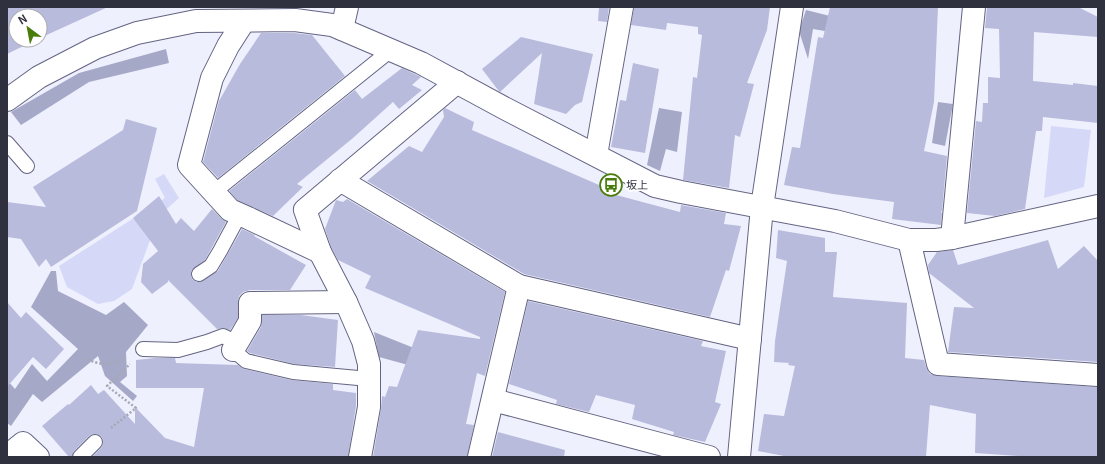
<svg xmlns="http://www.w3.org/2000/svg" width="1105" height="464" viewBox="0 0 1105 464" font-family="Georgia,'Noto Sans JP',serif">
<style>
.green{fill:#d6d8f8}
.forest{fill:#a6a8c8}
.building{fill:#b9bbdc}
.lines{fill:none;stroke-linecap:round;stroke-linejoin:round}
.lane-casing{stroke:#636482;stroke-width:16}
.street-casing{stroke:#636482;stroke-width:24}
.path{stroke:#a7a8b6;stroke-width:2.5;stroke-dasharray:2 2;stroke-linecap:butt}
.lane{stroke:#fff;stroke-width:14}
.street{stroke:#fff;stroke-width:22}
.labels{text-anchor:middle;stroke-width:3.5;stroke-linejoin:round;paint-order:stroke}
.poi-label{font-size:11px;fill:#30313e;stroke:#fff;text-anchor:start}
</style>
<rect width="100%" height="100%" fill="#eff0fe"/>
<g class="green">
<polygon points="1051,126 1091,130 1084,187 1044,198"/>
<polygon points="164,174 179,198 159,216 132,289 114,301 98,304 67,287 59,266 165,198 155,179"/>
</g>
<g class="forest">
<polygon points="806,10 866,25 866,38 813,29 808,59 799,31"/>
<polygon points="166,49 169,63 89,82 21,125 11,112 79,73"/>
<polygon points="938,102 953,104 945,146 932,143"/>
<polygon points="659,108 682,112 677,152 666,149 660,171 647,165"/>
<polygon points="51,271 56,271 58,291 106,315 124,302 148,325 126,352 127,376 120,382 137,396 133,401 105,376 98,356 42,402 33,394 11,426 7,423 8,381 15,389 32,364 47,381 78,349 31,307"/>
<polygon points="374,332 424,352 419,368 379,357"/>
</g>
<g class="building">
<polygon points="7,7 108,7 40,38 40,16 16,16 16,40 36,40 7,54"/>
<polygon points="599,7 609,7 607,22 598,21"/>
<polygon points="634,7 770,7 767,30 747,83 754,84 740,137 735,135 729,188 683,180 693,77 697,78 702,35 698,34 698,27 667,23 666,30 631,25"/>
<polygon points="830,7 938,7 934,102 924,151 947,156 942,211 941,211 942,214 941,225 892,219 894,202 833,194 784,185 792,147 800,148 818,37 823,38"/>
<polygon points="987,7 1078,7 1098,17 1098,37 1034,32 1033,81 1073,85 1073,83 1098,86 1098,123 1043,117 1042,131 1036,131 1025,209 995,216 967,213 976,121 982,122 983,103 988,103 988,77 1000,78 999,29 985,28"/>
<polygon points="261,33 294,33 312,35 345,76 218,178 203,162 219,101 240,64"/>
<polygon points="521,37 593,54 582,102 575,105 566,114 534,104 542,53 500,92 498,90 482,69"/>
<polygon points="633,63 659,69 645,153 611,147 620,100 626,101"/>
<polygon points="402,68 421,77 412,85 422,90 399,109 393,102 353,138 297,184 303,187 273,216 237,200 229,191 355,90 362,99"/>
<polygon points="445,108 474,122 472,130 606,188 605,192 680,212 681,205 726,213 724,224 741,226 729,271 726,270 710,317 524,274 367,181 409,146 422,152 444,117 443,110"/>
<polygon points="126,119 157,128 137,211 51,267 46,259 39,267 21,239 7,237 7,202 46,207 33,187 123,130"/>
<polygon points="159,196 176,224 181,218 194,231 212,209 221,218 226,222 205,260 192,270 191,275 192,279 196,282 199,282 203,281 218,271 242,229 255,235 254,236 306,265 290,290 250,290 243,292 239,296 238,303 238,318 230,330 224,328 217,329 168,280 168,282 152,294 141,282 143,264 158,251 133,218"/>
<polygon points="347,199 505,292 485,376 477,373 466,424 474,425 467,457 373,457 381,409 382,396 385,397 389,386 397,387 418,330 480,339 480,337 365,288 371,276 338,260 331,247 325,229 336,200 343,202"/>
<polygon points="778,230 825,238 825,252 837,252 833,297 907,303 905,358 924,360 926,367 930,374 937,376 1098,387 1098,457 1018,457 1018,456 975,453 976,414 930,405 926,457 789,457 758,451 764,414 784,416 795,366 788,365 789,363 774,362 775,341 787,261 776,258"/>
<polygon points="1048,240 1058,269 1084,246 1098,261 1098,362 948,352 954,307 974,308 929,273 928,265 937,252 953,250 958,265"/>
<polygon points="528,301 703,341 701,346 726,351 715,402 721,404 705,442 673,435 674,432 632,419 635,405 596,395 589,412 556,404 557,400 509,384"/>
<polygon points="7,302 21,318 26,312 64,349 46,369 33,357 7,387"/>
<polygon points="262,315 301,315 338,320 335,367 294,364 250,353 247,351 261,327"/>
<polygon points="155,358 175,358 176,363 238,365 244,369 291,380 333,384 333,390 356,393 356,406 348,457 92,457 101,448 103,444 103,439 101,436 97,434 92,434 89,436 74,451 72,457 69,457 42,426 68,404 69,405 91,385 98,394 104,390 135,424 135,407 165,438 194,447 204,388 136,388 136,360"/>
<polygon points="498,432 565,450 564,457 492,457"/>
</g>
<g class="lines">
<g class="lane-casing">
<g id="lane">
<polyline points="7,143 27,166"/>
<polyline points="214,192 391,50"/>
<polyline points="199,274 211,266 220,251 240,214"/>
<polyline points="143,349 178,350 207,342 223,336 237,343"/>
<polyline points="233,350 246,361 293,372 369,379"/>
<polyline points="80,457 95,442"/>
</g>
</g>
<g class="street-casing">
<g id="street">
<polyline points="244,21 228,46 212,78 189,165 230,210 248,218 320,252"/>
<polyline points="342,29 347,7"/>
<polyline points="7,100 39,77 95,48 137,33 196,21 295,20 332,25 421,63 506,109 655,186 681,192 835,221 909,240 936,240 952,238 1098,206"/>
<polyline points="596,155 622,7"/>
<polyline points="340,180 519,286 750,339"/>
<polyline points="952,238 974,7"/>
<polyline points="909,240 938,364 1098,375"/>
<polyline points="233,350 250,321 250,303 346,302"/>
<polyline points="493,400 709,457"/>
<polyline points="7,456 23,443 38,457"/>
<polyline points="360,457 369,407 369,364 363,341 346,302 320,252 305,210 457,82"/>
<polyline points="479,457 519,286"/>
<polyline points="739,457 762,207 792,7"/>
</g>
</g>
<g class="path">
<path d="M 84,358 C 101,365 108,367 125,358"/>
<polyline points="111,428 136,408 107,386 130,364"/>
</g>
<use href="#lane" class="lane"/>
<use href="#street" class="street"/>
</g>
<defs>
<g id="bus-ring" transform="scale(1.15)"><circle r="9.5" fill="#fff" stroke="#497c0a" stroke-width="1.5"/><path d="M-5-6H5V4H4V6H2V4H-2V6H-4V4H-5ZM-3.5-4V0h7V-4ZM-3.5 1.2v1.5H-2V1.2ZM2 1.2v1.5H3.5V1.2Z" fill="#497c0a"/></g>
</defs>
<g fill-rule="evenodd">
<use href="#bus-ring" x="611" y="185"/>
</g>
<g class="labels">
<g class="poi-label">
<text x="626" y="189">坂上</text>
</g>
</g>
<rect width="1105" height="464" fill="none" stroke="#30313e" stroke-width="16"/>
<g transform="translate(28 28) rotate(328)"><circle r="19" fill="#ffffff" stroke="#acadb2"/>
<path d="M0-3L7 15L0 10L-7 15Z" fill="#497c0a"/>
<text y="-6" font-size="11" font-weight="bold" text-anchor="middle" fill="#30313e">N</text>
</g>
</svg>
